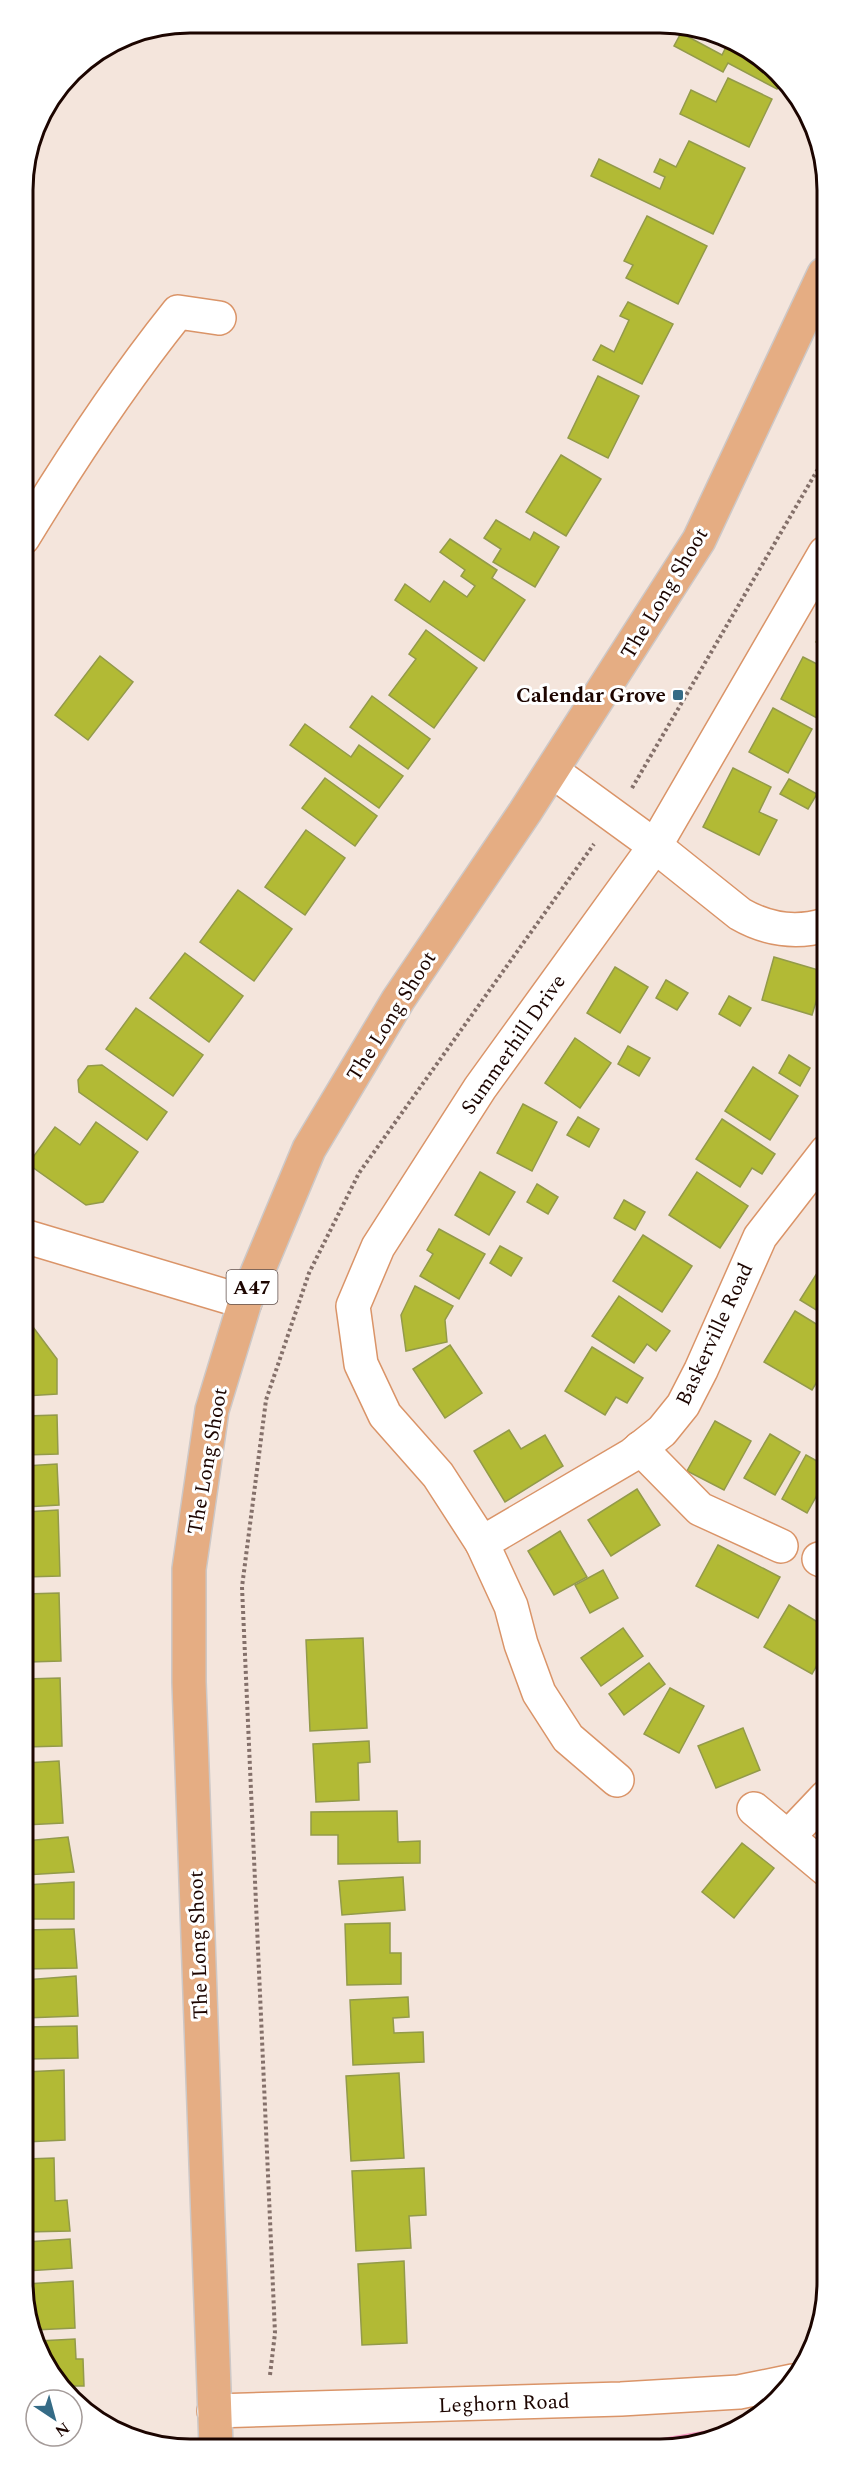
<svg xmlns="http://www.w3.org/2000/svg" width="850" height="2472" viewBox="0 0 850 2472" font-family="Spectral,serif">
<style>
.green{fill:#f598c0}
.building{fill:#b2ba35;stroke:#939a4a;stroke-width:1.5}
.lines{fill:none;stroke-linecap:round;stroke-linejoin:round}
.minor-casing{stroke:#da9468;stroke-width:36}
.major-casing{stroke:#cdc8c7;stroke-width:36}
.path{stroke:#84706a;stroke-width:4;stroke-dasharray:3 3;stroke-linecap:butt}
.minor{stroke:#fff;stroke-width:33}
.major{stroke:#e5ad83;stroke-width:33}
.poi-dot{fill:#356b86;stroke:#fff;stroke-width:2}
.labels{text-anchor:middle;stroke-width:6;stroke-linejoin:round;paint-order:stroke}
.shield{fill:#fff;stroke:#60504c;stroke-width:1.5}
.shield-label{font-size:20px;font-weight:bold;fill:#1c0500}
.street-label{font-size:21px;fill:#1c0500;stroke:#fff}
.poi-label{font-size:21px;font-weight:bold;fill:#1c0500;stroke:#fff;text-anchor:end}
.rim{fill:none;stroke:#1c0500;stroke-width:3}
</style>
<rect width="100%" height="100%" fill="#f4e5dc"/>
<polygon class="green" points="748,2423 693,2446 639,2446 639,2442"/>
<g class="building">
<polygon points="681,33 722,55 726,47 737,53 739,50 778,71 782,79 777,89 728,63 723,72 674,46"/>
<polygon points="728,78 772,99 749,147 680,114 691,90 716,102"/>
<polygon points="689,141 745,168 713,234 591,176 599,159 660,189 665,177 654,172 660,159 676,167"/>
<polygon points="647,216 707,246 678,304 626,278 633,265 624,261"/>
<polygon points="628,302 673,324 642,384 593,360 601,345 614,352 629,320 620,316"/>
<polygon points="598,376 639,396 608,458 568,438"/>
<polygon points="561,455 601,479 566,536 526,512"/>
<polygon points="496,520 530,540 534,532 559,547 535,587 493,562 501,549 484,538"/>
<polygon points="450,539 497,570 492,578 525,600 484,661 395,600 405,584 430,602 444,581 467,597 475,586 461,576 465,570 440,552"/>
<polygon points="825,624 825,647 816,642"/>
<polygon points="426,630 477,668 434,728 389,695 416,659 409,654"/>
<polygon points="100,656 133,682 88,740 55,715"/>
<polygon points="803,657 825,668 825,705 817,718 781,699"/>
<polygon points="372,696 430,739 408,769 350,727"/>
<polygon points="773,708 812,729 788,773 749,752"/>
<polygon points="305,724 351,757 359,745 403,776 379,808 290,745"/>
<polygon points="733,768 771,787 759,812 777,820 759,855 703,827"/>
<polygon points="325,778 377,816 355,846 302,808"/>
<polygon points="789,779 817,794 808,809 780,794"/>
<polygon points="824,817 825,818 825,839 821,838"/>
<polygon points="306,830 345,858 305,915 265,887"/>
<polygon points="238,890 292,929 254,981 200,942"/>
<polygon points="185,953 243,996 209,1042 150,998"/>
<polygon points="774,957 825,972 812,1015 762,1000"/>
<polygon points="615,967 648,987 620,1033 587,1013"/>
<polygon points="666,980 688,993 677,1010 656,998"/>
<polygon points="729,996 751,1008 740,1026 719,1014"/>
<polygon points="136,1008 203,1055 173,1096 106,1049"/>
<polygon points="575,1038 611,1063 580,1108 545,1083"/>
<polygon points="628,1046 650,1058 639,1076 618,1064"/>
<polygon points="789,1055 810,1068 800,1086 779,1073"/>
<polygon points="102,1065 167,1112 147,1140 79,1092 78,1080 88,1066"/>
<polygon points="753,1067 798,1096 770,1140 725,1111"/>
<polygon points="523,1104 557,1122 532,1171 497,1153"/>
<polygon points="578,1117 599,1129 589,1147 567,1135"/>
<polygon points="722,1119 775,1154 762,1174 752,1168 740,1187 696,1159"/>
<polygon points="96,1122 138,1152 103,1202 86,1205 28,1164 55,1127 80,1145"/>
<polygon points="480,1172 515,1192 489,1235 455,1215"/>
<polygon points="697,1172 748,1206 720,1248 669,1215"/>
<polygon points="537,1184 558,1197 548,1214 527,1202"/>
<polygon points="624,1200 645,1212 635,1230 614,1218"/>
<polygon points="439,1229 485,1254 459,1299 420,1276 433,1254 427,1250"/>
<polygon points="643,1235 692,1266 662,1312 613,1281"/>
<polygon points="500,1246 522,1258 511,1276 490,1263"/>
<polygon points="826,1259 826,1316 800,1300"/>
<polygon points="415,1286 453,1306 445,1320 447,1342 406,1351 401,1315"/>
<polygon points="619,1296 670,1331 656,1351 647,1344 634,1363 592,1336"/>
<polygon points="795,1311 826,1330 826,1367 812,1390 764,1362"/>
<polygon points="24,1315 57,1359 57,1394 25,1396"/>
<polygon points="450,1345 482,1393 445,1418 413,1369"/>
<polygon points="592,1347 643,1378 627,1403 616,1397 605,1415 565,1391"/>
<polygon points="57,1415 58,1454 25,1455 25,1416"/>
<polygon points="715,1421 751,1441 724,1490 687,1471"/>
<polygon points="509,1430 521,1449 545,1435 563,1466 505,1502 474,1451"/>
<polygon points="770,1434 800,1452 775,1495 744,1478"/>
<polygon points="806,1455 826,1466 826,1479 807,1513 782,1499"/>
<polygon points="57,1464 59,1505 25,1507 25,1466"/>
<polygon points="637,1489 660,1525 611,1556 588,1520"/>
<polygon points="58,1510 60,1576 25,1577 25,1512"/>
<polygon points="560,1531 587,1577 554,1595 528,1551"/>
<polygon points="718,1545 780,1577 758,1618 696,1586"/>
<polygon points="603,1570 618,1598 590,1613 575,1585"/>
<polygon points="59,1593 61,1661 29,1662 29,1673 25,1673 25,1594"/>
<polygon points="789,1605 826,1627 826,1649 812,1674 764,1647"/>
<polygon points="623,1628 643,1656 601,1686 581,1658"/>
<polygon points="363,1638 367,1728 310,1731 306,1640"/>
<polygon points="649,1663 665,1684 624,1715 609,1694"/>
<polygon points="60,1678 62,1746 25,1747 25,1679"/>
<polygon points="670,1688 704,1706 679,1753 644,1734"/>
<polygon points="743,1728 760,1770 716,1788 698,1746"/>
<polygon points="369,1741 370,1762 358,1763 359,1800 316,1802 313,1744"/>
<polygon points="59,1761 63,1823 25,1825 25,1763"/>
<polygon points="397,1811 398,1842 420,1841 420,1863 338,1864 338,1835 311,1835 311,1812"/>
<polygon points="68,1837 74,1872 25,1875 25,1841"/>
<polygon points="742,1843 774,1868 734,1918 702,1892"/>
<polygon points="403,1877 405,1910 342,1915 339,1881"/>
<polygon points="74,1882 74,1919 25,1919 25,1885"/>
<polygon points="390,1923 390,1953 401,1953 401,1984 347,1985 345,1924"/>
<polygon points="74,1929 77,1968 25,1969 25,1930"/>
<polygon points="76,1976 78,2016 25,2018 25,1980"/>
<polygon points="408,1997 409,2017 393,2018 394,2033 423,2032 424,2062 353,2065 350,2000"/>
<polygon points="77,2026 78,2058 29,2059 29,2048 25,2048 25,2027"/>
<polygon points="64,2070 65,2140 26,2142 25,2072"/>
<polygon points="399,2073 404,2158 351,2161 346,2076"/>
<polygon points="54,2158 55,2201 67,2200 70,2231 26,2232 26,2159"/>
<polygon points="424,2168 426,2215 409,2216 411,2248 356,2251 352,2171"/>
<polygon points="70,2239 72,2268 26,2271 26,2242"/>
<polygon points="404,2261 407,2343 362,2345 358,2264"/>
<polygon points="73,2281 75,2328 34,2330 26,2315 26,2284"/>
<polygon points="75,2339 76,2359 83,2359 84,2386 64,2386 39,2341"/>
</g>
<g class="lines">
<g class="minor-casing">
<g id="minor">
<path d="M 23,538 C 71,459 121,383 178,312 L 219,318"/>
<polyline points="825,553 655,846 480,1088 378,1247 353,1306 361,1364 385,1415 438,1475 482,1543 632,1455 662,1431 683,1405 701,1370 760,1237 826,1152"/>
<path d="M 552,771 L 655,846 L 740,914 C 766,929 796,934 825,925"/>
<polyline points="24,1236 245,1302"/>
<polyline points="640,1448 700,1509 781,1546"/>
<polyline points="482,1543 511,1606 521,1644 539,1693 568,1738 617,1780"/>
<polyline points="819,1559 826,1562"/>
<polyline points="754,1809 827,1870"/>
<polyline points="788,1837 826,1797"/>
<polyline points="214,2411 621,2399 739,2392 793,2381"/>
</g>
</g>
<g class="major-casing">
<polyline id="major" points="216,2446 189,1682 189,1569 212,1410 245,1302 309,1149 398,1000 525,812 699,540 824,274"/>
</g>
<g class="path">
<polyline points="632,788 825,457"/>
<polyline points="270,2375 275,2333 242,1587 266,1400 309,1273 359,1173 594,844"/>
</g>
<use href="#minor" class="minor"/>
<use href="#major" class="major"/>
</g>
<rect class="poi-dot" x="672" y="689" width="12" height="12" rx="3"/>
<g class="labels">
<rect class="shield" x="226.5" y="1270" width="51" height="34" rx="4.5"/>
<g class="shield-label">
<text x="252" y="1294">A47</text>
</g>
<g class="street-label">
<text transform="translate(664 593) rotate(-59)" y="7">The Long Shoot</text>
<text transform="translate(391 1016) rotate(-58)" y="7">The Long Shoot</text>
<text transform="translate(513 1044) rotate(-55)" y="7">Summerhill Drive</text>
<text transform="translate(714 1334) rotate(-65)" y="7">Baskerville Road</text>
<text transform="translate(207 1461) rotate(-80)" y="7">The Long Shoot</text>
<text transform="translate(198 1945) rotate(-92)" y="7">The Long Shoot</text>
<text transform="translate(504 2403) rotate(-2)" y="7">Leghorn Road</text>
</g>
<g class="poi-label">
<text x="666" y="702">Calendar Grove</text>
</g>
</g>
<path d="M0 0H850V2472H0ZM190 33H660A157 157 0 0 1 817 190V2282A157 157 0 0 1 660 2439H190A157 157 0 0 1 33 2282V190A157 157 0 0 1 190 33Z" fill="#fff" fill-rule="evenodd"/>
<path class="rim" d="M190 33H660A157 157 0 0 1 817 190V2282A157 157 0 0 1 660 2439H190A157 157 0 0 1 33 2282V190A157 157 0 0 1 190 33Z"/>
<g transform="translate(54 2418) rotate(144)"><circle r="28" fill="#ffffff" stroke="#a49b99" stroke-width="1.5"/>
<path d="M0-4.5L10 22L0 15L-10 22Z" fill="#356b86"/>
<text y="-9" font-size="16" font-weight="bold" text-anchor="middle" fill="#1c0500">N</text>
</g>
</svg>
